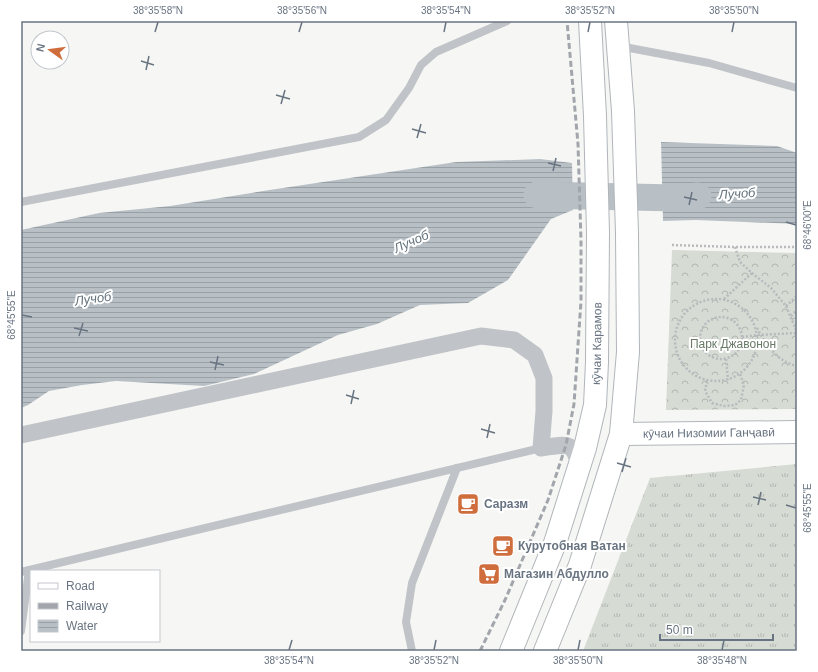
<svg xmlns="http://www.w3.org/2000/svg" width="818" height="672" viewBox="0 0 818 672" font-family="Helvetica,sans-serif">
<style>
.grass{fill:url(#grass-tufts)}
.forest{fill:url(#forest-crowns)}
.water{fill:url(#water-rules)}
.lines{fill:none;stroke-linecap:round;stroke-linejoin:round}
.river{stroke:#b8c0c6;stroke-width:27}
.secondary-casing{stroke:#b1b5ba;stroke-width:24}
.path{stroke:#b8babd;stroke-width:2.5;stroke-dasharray:2 2;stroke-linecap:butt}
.lane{stroke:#c0c3c7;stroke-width:8}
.street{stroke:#c0c3c7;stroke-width:17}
.secondary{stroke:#fff;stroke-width:22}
.rail{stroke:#a2a6ac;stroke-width:3;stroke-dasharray:6 3;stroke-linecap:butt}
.ticks{fill:none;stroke:#697482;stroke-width:1.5}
.labels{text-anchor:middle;stroke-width:4;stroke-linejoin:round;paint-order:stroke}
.street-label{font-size:12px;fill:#697482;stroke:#fff}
.park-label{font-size:12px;fill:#697a67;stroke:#fff}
.poi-label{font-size:12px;font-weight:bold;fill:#697482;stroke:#fff;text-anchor:start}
.water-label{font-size:13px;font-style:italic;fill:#65747e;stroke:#fff}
.neatline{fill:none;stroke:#697482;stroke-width:1.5}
.ticks-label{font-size:10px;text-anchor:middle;fill:#697482}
</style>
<defs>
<pattern id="grass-tufts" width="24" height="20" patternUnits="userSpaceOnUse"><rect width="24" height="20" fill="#d6dbd4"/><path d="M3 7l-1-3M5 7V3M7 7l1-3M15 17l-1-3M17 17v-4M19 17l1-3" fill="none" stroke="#b2b6b1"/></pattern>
<pattern id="forest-crowns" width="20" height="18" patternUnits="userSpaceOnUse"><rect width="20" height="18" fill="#d6dbd4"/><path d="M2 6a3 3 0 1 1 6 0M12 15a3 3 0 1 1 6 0" fill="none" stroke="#b2b6b1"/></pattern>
<pattern id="water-rules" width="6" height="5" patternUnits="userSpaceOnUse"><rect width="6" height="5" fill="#b8c0c6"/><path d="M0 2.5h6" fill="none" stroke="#9aa1a6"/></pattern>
</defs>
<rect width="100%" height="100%" fill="#f6f7f4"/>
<polygon class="grass" points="797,464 797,651 583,651 650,478"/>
<polygon class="forest" points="672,250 797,253 797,409 666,410"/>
<g class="water">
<polygon points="661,142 777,146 797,153 797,224 696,220 663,221"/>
<polygon points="540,159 572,163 573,210 551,219 508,280 468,303 420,305 377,324 338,335 254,374 204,386 116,381 82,385 49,391 28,405 21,408 21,230 99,213 170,206 263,191 456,162"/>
</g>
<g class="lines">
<polyline class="river" points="537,195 676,198 698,196"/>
<g class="secondary-casing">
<g id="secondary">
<path id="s1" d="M 621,434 L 797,432"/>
<path id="s2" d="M 511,651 L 555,543 L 585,448 L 595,405 L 597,362 L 598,233 L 595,116 L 590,21"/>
<polyline points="545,651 580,565 621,434 628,352 627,233 623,111 616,21"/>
</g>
</g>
<g class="path">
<polyline points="672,245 735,247 797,247"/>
<polyline points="735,247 740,262 752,273 771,288 786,306 797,332"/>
<circle cx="716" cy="340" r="41"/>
<polyline points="724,299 752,273"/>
<polyline points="786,306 797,296"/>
<polyline points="791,316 797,310"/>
<circle cx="721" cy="338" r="21"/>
<path d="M 757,328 C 766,345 778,362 797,366"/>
<polyline points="742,337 757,335 797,333"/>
<polyline points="726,359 728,380"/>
<polyline points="707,381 705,391 712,403 724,406 735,405 741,400 744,385 740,374"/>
</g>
<g class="lane">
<polyline points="619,46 709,63 797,88"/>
<polyline points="21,202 359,137 386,120 409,88 421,65 436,52 507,21"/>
<polyline points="21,572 541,448"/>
<polyline points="21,631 29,570"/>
<polyline points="412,651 406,622 412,583 457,468"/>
</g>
<path class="street" d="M 21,435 L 481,336 L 514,340 L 535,355 L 544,378 L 544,411 L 541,448 C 565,445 574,439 579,467"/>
<use href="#secondary" class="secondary"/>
<polyline class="rail" points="480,651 505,600 548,500 566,445 574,404 581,301 581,241 578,144 567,21"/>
</g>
<path class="ticks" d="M 155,32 L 158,22M 299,32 L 302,22M 444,32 L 446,22M 588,32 L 590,22M 732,32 L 734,22M 141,61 L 154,65M 146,70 L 149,56M 276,95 L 290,99M 281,104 L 285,90M 412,129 L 426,133M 417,138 L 421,124M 548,163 L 561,166M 553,171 L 556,158M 684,197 L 697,200M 689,205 L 692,192M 786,222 L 796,225M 22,315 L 32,317M 74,328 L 88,331M 79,336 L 83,323M 210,362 L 224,365M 215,370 L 218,356M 346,395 L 359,399M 351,404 L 354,390M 481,429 L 495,433M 487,438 L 490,424M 617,463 L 631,467M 622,472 L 626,458M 753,497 L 766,500M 758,505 L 761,492M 786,505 L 796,508M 289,650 L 292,640M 434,650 L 436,640M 578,650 L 580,640M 722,650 L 724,640"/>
<defs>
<g id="cafe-square" transform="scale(1.15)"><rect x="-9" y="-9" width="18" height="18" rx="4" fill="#cf6d3c" stroke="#fff"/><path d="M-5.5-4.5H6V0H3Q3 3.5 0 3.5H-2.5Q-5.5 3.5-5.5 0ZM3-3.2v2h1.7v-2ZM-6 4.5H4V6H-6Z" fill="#fff"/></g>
<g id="supermarket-square" transform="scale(1.15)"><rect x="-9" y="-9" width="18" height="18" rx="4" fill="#cf6d3c" stroke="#fff"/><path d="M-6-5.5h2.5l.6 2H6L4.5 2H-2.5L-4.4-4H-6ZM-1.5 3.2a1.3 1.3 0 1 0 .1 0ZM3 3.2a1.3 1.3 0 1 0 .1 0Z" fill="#fff"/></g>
</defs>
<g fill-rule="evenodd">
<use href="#cafe-square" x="468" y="504"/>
<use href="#cafe-square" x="503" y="546"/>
<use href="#supermarket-square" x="489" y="574"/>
</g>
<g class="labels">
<g class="street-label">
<text dy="4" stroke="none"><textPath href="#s2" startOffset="322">кӯчаи Карамов</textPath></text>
<text dy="4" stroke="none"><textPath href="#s1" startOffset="88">кӯчаи Низомии Ганҷавӣ</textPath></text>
</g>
<g class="park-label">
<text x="733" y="348">Парк Джавонон</text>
</g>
<g class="poi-label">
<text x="484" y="508">Саразм</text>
<text x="518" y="550">Курутобная Ватан</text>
<text x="504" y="578">Магазин Абдулло</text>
</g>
<g class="water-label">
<text transform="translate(737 193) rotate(-4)" y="5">Лучоб</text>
<text transform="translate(411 241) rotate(-24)" y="5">Лучоб</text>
<text transform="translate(93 298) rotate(-8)" y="5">Лучоб</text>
</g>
</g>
<rect width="818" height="672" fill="none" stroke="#ffffff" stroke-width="44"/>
<rect x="30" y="570" width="130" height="72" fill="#ffffff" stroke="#c3c7cd"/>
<rect x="38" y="583" width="20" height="6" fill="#ffffff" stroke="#c3c7cd"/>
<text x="66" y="590" font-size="12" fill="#697482">Road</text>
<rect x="38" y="603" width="20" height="6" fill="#a2a6ac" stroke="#c3c7cd"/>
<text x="66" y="610" font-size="12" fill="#697482">Railway</text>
<rect x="38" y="620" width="20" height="12" fill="url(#water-rules)" stroke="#c3c7cd"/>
<text x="66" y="630" font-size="12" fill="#697482">Water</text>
<g transform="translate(50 50) rotate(284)"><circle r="19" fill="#ffffff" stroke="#c3c7cd"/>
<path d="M0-3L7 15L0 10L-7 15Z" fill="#cf6d3c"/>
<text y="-6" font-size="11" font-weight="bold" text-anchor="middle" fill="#697482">N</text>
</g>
<path d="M660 634v6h113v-6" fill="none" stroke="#697482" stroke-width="2"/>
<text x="666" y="634" font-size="12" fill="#697482" stroke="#ffffff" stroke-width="3" paint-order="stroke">50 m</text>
<rect x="22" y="22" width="774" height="628" class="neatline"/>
<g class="ticks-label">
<text x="158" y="14">38°35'58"N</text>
<text x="302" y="14">38°35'56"N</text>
<text x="446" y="14">38°35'54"N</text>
<text x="590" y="14">38°35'52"N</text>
<text x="734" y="14">38°35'50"N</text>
<text transform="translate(807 225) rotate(-90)" y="4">68°46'00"E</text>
<text transform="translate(11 315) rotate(-90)" y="4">68°45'55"E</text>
<text transform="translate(807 508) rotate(-90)" y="4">68°45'55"E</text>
<text x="289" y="664">38°35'54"N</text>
<text x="434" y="664">38°35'52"N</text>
<text x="578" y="664">38°35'50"N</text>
<text x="722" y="664">38°35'48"N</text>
</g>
</svg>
